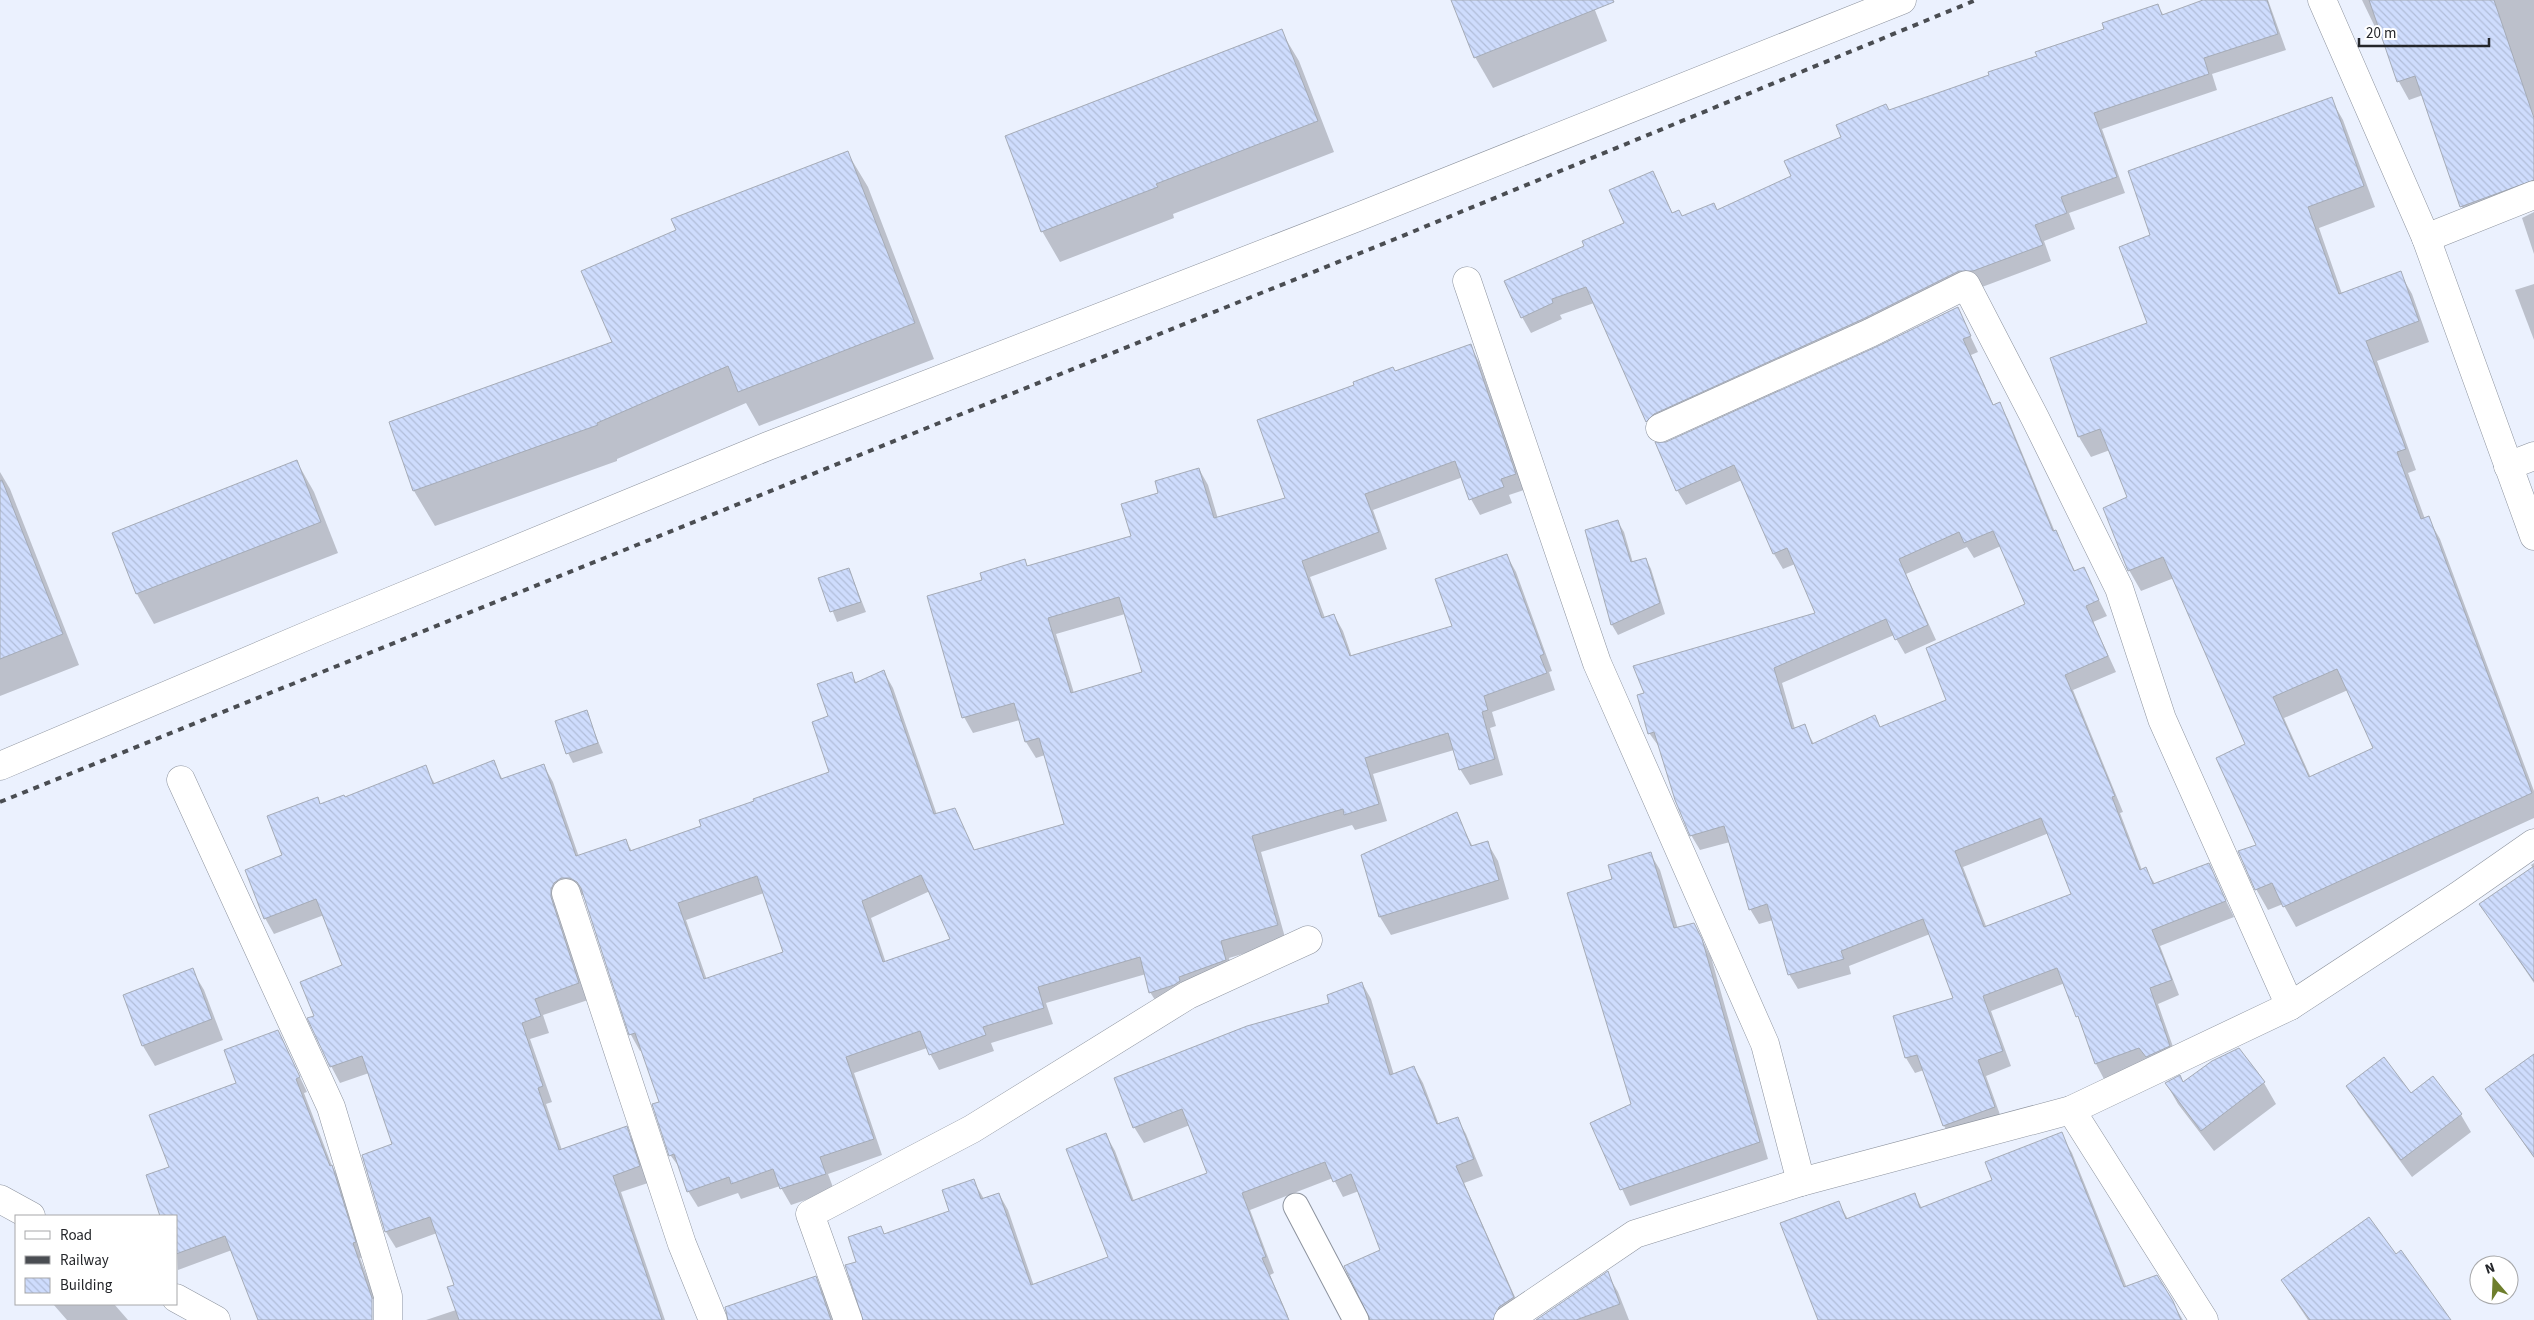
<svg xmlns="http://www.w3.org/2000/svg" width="2534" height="1320" viewBox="0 0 2534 1320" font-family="'Source Sans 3',sans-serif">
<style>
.shadow{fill:#0003;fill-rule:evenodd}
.building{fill:url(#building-back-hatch);stroke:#a5abb6;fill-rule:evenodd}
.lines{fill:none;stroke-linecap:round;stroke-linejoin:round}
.service-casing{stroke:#8d939e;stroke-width:27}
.minor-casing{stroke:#8d939e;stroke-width:29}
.service{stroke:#fff;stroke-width:25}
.minor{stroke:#fff;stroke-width:28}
.rail{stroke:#4a4d52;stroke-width:4;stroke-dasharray:6 6;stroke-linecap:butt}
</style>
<defs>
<pattern id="building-back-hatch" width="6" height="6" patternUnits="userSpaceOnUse" patternTransform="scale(1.25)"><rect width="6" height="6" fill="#cedcfd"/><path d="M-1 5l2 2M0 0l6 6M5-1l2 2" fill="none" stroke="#b1bdd9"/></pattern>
</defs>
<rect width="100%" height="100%" fill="#ebf1fe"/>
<g class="shadow">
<polygon points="1452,0 1591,0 1607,41 1493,88 1475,57"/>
<polygon points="2236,0 2268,0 2286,50 2212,74 2217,90 2102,129 2125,193 2069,213 2075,229 2044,241 2051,261 1982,287 1968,286 1656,437 1594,303 1560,315 1562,319 1531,333 1522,317 1586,247 1625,223 1653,173 1673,214 1683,218 1717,211 1793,177 1843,137 1889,111 1991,76 2106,30 2158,6 2164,16"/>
<polygon points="2362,0 2534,0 2534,200 2472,225 2462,207 2423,95 2409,100 2399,82 2379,26 2375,27"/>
<polygon points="1281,31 1299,61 1334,152 1173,214 1174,218 1060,262 1042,231"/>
<path d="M 2331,99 L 2343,120 L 2375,207 L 2319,228 L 2342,294 L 2400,273 L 2412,294 L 2429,342 L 2377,361 L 2416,470 L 2408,473 L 2425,519 L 2428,518 L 2440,539 L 2534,791 L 2534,818 L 2296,927 L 2283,904 L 2268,910 L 2256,889 L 2258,845 L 2247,745 L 2174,578 L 2141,591 L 2129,570 L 2129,498 L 2110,450 L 2091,457 L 2079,437 L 2149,324 L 2151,236 ZM 2348,690 L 2375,748 L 2311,778 L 2284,718 Z"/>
<polygon points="847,152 868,187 934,359 759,426 746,403 617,459 617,461 435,526 414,491 390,423 614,343 677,231"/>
<polygon points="2534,212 2534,254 2522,218"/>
<polygon points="2534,284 2534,340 2515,290"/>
<path d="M 1957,308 L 1978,352 L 1971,355 L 1994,406 L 1999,404 L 2008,419 L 2055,532 L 2075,571 L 2083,568 L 2107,616 L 2093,622 L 2116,672 L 2073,690 L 2123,812 L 2120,813 L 2142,870 L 2146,869 L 2155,884 L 2208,864 L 2234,917 L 2160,946 L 2179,995 L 2158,1004 L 2178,1061 L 2148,1063 L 2104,1079 L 2096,1064 L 2065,983 L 1991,1011 L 2011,1066 L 1986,1076 L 2003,1123 L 1953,1141 L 1944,1126 L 1924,1070 L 1915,1073 L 1906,1058 L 1954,999 L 1930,934 L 1849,966 L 1851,974 L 1798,989 L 1789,974 L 1773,920 L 1759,924 L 1750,909 L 1730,842 L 1700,850 L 1691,835 L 1660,748 L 1649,733 L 1817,614 L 1795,564 L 1783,569 L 1774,554 L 1742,480 L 1686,505 L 1677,490 L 1667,443 L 1877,348 ZM 2001,546 L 2027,605 L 1947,700 L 1880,728 L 1874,717 L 1814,744 L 1804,726 L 1795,729 L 1782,683 L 1894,635 L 1905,654 L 1936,640 L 1906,574 L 1967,547 L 1974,558 ZM 2049,833 L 2073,895 L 1986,926 L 1963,867 Z"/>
<path d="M 1470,345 L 1479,362 L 1524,490 L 1509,495 L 1512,503 L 1480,515 L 1471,499 L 1463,477 L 1373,510 L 1387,549 L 1310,577 L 1325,618 L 1334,615 L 1343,631 L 1352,657 L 1453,627 L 1507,556 L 1516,572 L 1552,671 L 1549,672 L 1555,690 L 1492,712 L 1496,726 L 1490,728 L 1503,775 L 1470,785 L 1460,769 L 1454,750 L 1373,774 L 1387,821 L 1355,830 L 1352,825 L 1261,852 L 1286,941 L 1229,958 L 1235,976 L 1160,1008 L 1150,992 L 1146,974 L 1046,1003 L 1053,1024 L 991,1043 L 994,1051 L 939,1070 L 927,1048 L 854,1073 L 882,1155 L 828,1174 L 834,1190 L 791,1205 L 780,1186 L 741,1199 L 738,1193 L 698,1207 L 688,1191 L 682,1171 L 671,1156 L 654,1105 L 661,1103 L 643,1050 L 640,1051 L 631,1035 L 585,896 L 580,894 L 588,1000 L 543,1015 L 549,1033 L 530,1039 L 552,1102 L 546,1104 L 562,1150 L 626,1128 L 635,1144 L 648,1183 L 621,1192 L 665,1320 L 426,1320 L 456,1310 L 455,1286 L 437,1233 L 396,1248 L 386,1232 L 363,1155 L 394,1145 L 369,1073 L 340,1083 L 331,1066 L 315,1017 L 344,966 L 324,915 L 274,934 L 265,918 L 284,856 L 317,799 L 321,805 L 345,798 L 425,767 L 435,784 L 493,762 L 503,780 L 544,766 L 553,782 L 579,857 L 626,841 L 632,851 L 703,827 L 831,773 L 829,717 L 851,674 L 857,684 L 884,672 L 893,688 L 937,815 L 954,809 L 975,851 L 1065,825 L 1045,755 L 1036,758 L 1026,742 L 1020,720 L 973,733 L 964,717 L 984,581 L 1024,561 L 1028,567 L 1132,537 L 1160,494 L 1199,469 L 1208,485 L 1218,519 L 1287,499 L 1395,373 ZM 1125,614 L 1144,673 L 1074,693 L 1056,634 ZM 930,891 L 952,940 L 886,963 L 871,918 ZM 764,893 L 784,953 L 707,980 L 686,920 Z"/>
<polygon points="297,462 314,492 338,553 154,624 137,594 113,534"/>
<polygon points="0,472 10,489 79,665 0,696"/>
<polygon points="1618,522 1624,532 1633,563 1646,559 1651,569 1665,614 1618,635 1612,625 1587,531"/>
<polygon points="849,569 866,612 837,622 820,579"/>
<polygon points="586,712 603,753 573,763 568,753"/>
<polygon points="1456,814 1473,847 1487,842 1498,861 1509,899 1391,935 1380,917 1363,856"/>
<polygon points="1650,853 1660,870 1678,929 1694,924 1711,957 1768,1159 1630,1206 1592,1124 1633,1105 1614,880"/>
<polygon points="2534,863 2534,983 2481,905 2533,868 2531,865"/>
<polygon points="192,970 204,990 223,1040 155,1066 143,1046 124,996"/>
<polygon points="1362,983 1371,999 1394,1075 1414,1067 1423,1083 1439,1125 1457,1118 1466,1134 1483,1176 1464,1183 1519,1306 1486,1320 1370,1320 1381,1251 1359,1191 1343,1197 1333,1178 1250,1210 1274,1273 1270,1275 1288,1316 1285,1320 864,1320 858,1262 881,1227 885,1235 951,1212 973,1180 984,1199 999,1194 1008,1210 1034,1286 1109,1258 1106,1135 1115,1151 1134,1201 1208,1174 1190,1125 1144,1143 1134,1127"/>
<polygon points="278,1031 307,1092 304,1093 332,1166 340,1180 363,1257 360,1258 375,1298 320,1320 259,1320 232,1250 178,1270 176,1216 162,1216 148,1176 171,1168"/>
<polygon points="2239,1049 2264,1083 2276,1104 2214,1151 2178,1104 2166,1083 2183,1082"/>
<polygon points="2534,1055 2534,1158 2486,1089"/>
<polygon points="2433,1078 2461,1115 2471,1132 2412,1177 2358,1104 2348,1086 2411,1094"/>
<polygon points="2061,1134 2072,1153 2127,1288 2172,1302 2183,1320 1817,1320 1819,1319 1838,1202 1848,1219 1914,1194 1922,1208 1994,1181"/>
<polygon points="2396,1256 2449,1320 2308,1320 2282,1281"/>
<polygon points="1607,1273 1618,1292 1629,1320 1537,1320"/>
<polygon points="815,1277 824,1293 834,1320 751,1320"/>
<polygon points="53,1304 114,1304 128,1320 67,1320"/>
</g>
<g class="building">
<polygon points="1451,0 1613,0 1614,2 1474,58"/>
<polygon points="2203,0 2267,0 2278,34 2204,58 2209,74 2094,113 2117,177 2061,197 2067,213 2035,225 2043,245 1973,271 1959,271 1863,319 1654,414 1646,422 1586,287 1552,299 1553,303 1521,318 1504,281 1584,246 1582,241 1624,223 1609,190 1653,171 1672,213 1679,210 1682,216 1714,203 1717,210 1791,176 1784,161 1841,137 1836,125 1886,104 1889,110 1989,75 1988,72 2037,56 2035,52 2104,29 2102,23 2158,4 2162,15"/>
<polygon points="2369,0 2494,0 2534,118 2534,180 2460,207 2415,76 2397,82"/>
<polygon points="1282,29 1318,121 1156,184 1158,187 1041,232 1005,136"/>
<path d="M 2332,97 L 2364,186 L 2308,207 L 2339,294 L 2401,271 L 2419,321 L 2366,341 L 2406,449 L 2397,452 L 2421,519 L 2429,516 L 2532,793 L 2283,907 L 2272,883 L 2255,890 L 2238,851 L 2256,845 L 2216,758 L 2245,744 L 2163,557 L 2128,571 L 2103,508 L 2127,497 L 2100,429 L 2078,437 L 2050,358 L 2147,323 L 2119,247 L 2150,235 L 2128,171 ZM 2337,669 L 2373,748 L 2309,777 L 2273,697 Z"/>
<polygon points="848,151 915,323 738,392 728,366 597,423 598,425 413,491 389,422 612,342 581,271 676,230 671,219"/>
<path d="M 1958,307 L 1971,336 L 1963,339 L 1993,405 L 2000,402 L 2053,531 L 2056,530 L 2074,571 L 2084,567 L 2099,600 L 2086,606 L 2108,656 L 2065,675 L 2115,796 L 2112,797 L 2140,870 L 2146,867 L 2153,884 L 2209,863 L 2226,901 L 2152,930 L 2172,980 L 2150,988 L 2170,1046 L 2146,1057 L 2139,1048 L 2095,1064 L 2078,1016 L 2076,1017 L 2057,968 L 1983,996 L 2003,1051 L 1978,1060 L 1995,1107 L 1943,1126 L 1917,1055 L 1905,1058 L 1893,1016 L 1953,998 L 1923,919 L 1841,951 L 1844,959 L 1788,975 L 1767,904 L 1749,910 L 1724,826 L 1690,836 L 1675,800 L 1654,732 L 1648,734 L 1637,695 L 1644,693 L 1633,666 L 1815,613 L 1787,548 L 1773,554 L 1734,465 L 1676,491 L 1655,442 L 1666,442 L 1876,347 ZM 1993,531 L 2025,604 L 1926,648 L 1946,700 L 1880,727 L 1875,715 L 1812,744 L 1805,724 L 1792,729 L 1774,668 L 1886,619 L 1895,640 L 1928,625 L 1899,559 L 1959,532 L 1964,543 ZM 2041,818 L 2071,894 L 1984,927 L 1955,851 Z"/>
<path d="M 1471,344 L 1516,474 L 1501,479 L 1504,487 L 1469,500 L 1455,461 L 1365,494 L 1379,532 L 1302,561 L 1322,618 L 1334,614 L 1350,656 L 1452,626 L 1435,579 L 1507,554 L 1544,654 L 1540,656 L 1547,673 L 1484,696 L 1488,710 L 1482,712 L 1495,759 L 1459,770 L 1448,733 L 1365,758 L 1379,804 L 1344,815 L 1343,809 L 1252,836 L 1278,925 L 1221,941 L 1226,960 L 1179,977 L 1180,981 L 1174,985 L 1149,993 L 1140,957 L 1038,987 L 1044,1008 L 983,1027 L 986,1035 L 929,1055 L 920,1031 L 846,1057 L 874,1139 L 820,1157 L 826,1174 L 780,1189 L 773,1169 L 731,1184 L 729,1177 L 687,1192 L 674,1154 L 669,1156 L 652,1104 L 659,1102 L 635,1033 L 629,1035 L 581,888 L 577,882 L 570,878 L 561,878 L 554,883 L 551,889 L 551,897 L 579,983 L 535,999 L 541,1016 L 522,1023 L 543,1086 L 538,1088 L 559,1150 L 627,1126 L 640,1166 L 613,1176 L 662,1320 L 459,1320 L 447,1287 L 454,1285 L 430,1217 L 385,1232 L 362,1155 L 392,1144 L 362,1056 L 330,1067 L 307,1018 L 314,1016 L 300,982 L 342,965 L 316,899 L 264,919 L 245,870 L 282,855 L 267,816 L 318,797 L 320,804 L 344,795 L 345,797 L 426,765 L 433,784 L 494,760 L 501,779 L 544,764 L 576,856 L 626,839 L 630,851 L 701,826 L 699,820 L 754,801 L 753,799 L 829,772 L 812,722 L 828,716 L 817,684 L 852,672 L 855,683 L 884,670 L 934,814 L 955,808 L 974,850 L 1064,824 L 1039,738 L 1025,742 L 1014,703 L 962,718 L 927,596 L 982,580 L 980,573 L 1025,559 L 1027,566 L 1131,536 L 1121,504 L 1158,493 L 1155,481 L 1199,468 L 1214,518 L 1285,498 L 1257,420 L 1354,385 L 1353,382 L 1393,367 L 1395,371 ZM 1119,597 L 1142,672 L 1071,693 L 1048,618 ZM 921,875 L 950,939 L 883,962 L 862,901 ZM 757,876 L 783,952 L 704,979 L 678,903 Z"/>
<polygon points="297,460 321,522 136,594 112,533"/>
<polygon points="2,480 63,634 0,659 0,481"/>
<polygon points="1618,520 1631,562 1646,558 1660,603 1611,625 1585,530"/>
<polygon points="849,568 861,602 830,612 818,578"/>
<polygon points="587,710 598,743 566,754 555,721"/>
<polygon points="1457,812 1471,846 1488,841 1499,880 1379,917 1361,855"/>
<polygon points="1651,852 1674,928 1694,923 1702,939 1760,1142 1620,1190 1590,1123 1631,1104 1567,893 1612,879 1608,865"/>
<polygon points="2534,866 2534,981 2479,904"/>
<polygon points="193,968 212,1019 142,1046 123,995"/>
<polygon points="1362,982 1390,1075 1414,1066 1437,1124 1458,1117 1474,1159 1456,1166 1514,1297 1499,1307 1493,1320 1370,1320 1344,1266 1380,1250 1351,1174 1333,1182 1325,1162 1242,1193 1266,1257 1262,1258 1289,1320 863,1320 845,1265 856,1262 848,1237 881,1226 884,1234 949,1211 942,1190 974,1179 981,1199 999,1193 1031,1285 1108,1257 1066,1149 1106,1133 1132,1201 1207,1173 1182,1109 1133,1128 1114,1078 1247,1026 1329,1003 1327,995"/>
<polygon points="278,1030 300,1077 296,1079 330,1166 332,1165 356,1242 353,1243 372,1298 372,1320 258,1320 225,1236 176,1254 176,1216 160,1216 146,1175 169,1167 149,1115 236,1083 224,1050"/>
<polygon points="2239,1048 2265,1082 2201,1131 2165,1083 2180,1075 2183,1082 2212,1061"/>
<polygon points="2534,1054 2534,1157 2485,1089"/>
<polygon points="2384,1057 2411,1093 2433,1076 2462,1114 2401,1160 2346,1086"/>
<polygon points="2062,1132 2124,1287 2157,1275 2173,1301 2181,1320 1818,1320 1780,1223 1839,1201 1846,1219 1915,1193 1920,1208 1992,1180 1985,1162"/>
<polygon points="2369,1217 2396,1254 2401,1250 2451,1320 2310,1320 2281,1280"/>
<polygon points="1608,1271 1620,1304 1576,1320 1536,1320"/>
<polygon points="816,1276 831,1320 728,1320 725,1307"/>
</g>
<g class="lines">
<g class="service-casing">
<polyline id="service" points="1296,1206 1356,1320"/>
</g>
<g class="minor-casing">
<g id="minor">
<polyline points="2322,0 2426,238 2534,536"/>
<polyline points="2426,238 2534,195"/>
<polyline points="1467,281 1597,663 1765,1044 1801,1182"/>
<polyline points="1660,428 1870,333 1966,285 2035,418 2119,588 2162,719 2290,1006"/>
<polyline points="2508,466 2534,456"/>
<polyline points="0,766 323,629 768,446 1358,217 1902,0"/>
<polyline points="181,780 331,1107 388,1296 388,1320"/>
<polyline points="566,893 682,1244 713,1320"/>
<polyline points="2071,1110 2204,1320"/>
<polyline points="0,1199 31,1216"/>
<polyline points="176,1298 216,1320"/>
<polyline points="848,1320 810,1214 972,1129 1188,995 1308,940"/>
<polyline points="1508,1320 1635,1234 1801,1182 2071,1110 2290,1006 2458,896 2534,843"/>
</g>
</g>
<use href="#service" class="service"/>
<use href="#minor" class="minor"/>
<polyline class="rail" points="0,802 1395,239 1976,0"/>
</g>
<rect x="15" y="1215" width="162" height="90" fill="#ffffff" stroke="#a7a8aa"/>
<rect x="25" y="1231" width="25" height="8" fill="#ffffff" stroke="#a7a8aa"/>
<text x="60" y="1240" font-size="15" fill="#24262a">Road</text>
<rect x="25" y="1256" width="25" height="8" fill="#4a4d52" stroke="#a7a8aa"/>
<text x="60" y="1265" font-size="15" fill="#24262a">Railway</text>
<rect x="25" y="1278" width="25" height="15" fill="url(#building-back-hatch)" stroke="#a7a8aa"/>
<text x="60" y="1290" font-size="15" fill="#24262a">Building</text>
<g transform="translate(2494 1280) rotate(341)"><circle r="24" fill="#ffffff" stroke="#a7a8aa"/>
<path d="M0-4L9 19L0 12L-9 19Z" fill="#6e7e2c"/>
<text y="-8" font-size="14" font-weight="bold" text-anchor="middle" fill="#24262a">N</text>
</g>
<path d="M2359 38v8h130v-8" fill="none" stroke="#24262a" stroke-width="2.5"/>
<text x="2366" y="38" font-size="15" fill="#24262a" stroke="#ffffff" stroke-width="4" paint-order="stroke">20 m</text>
</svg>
